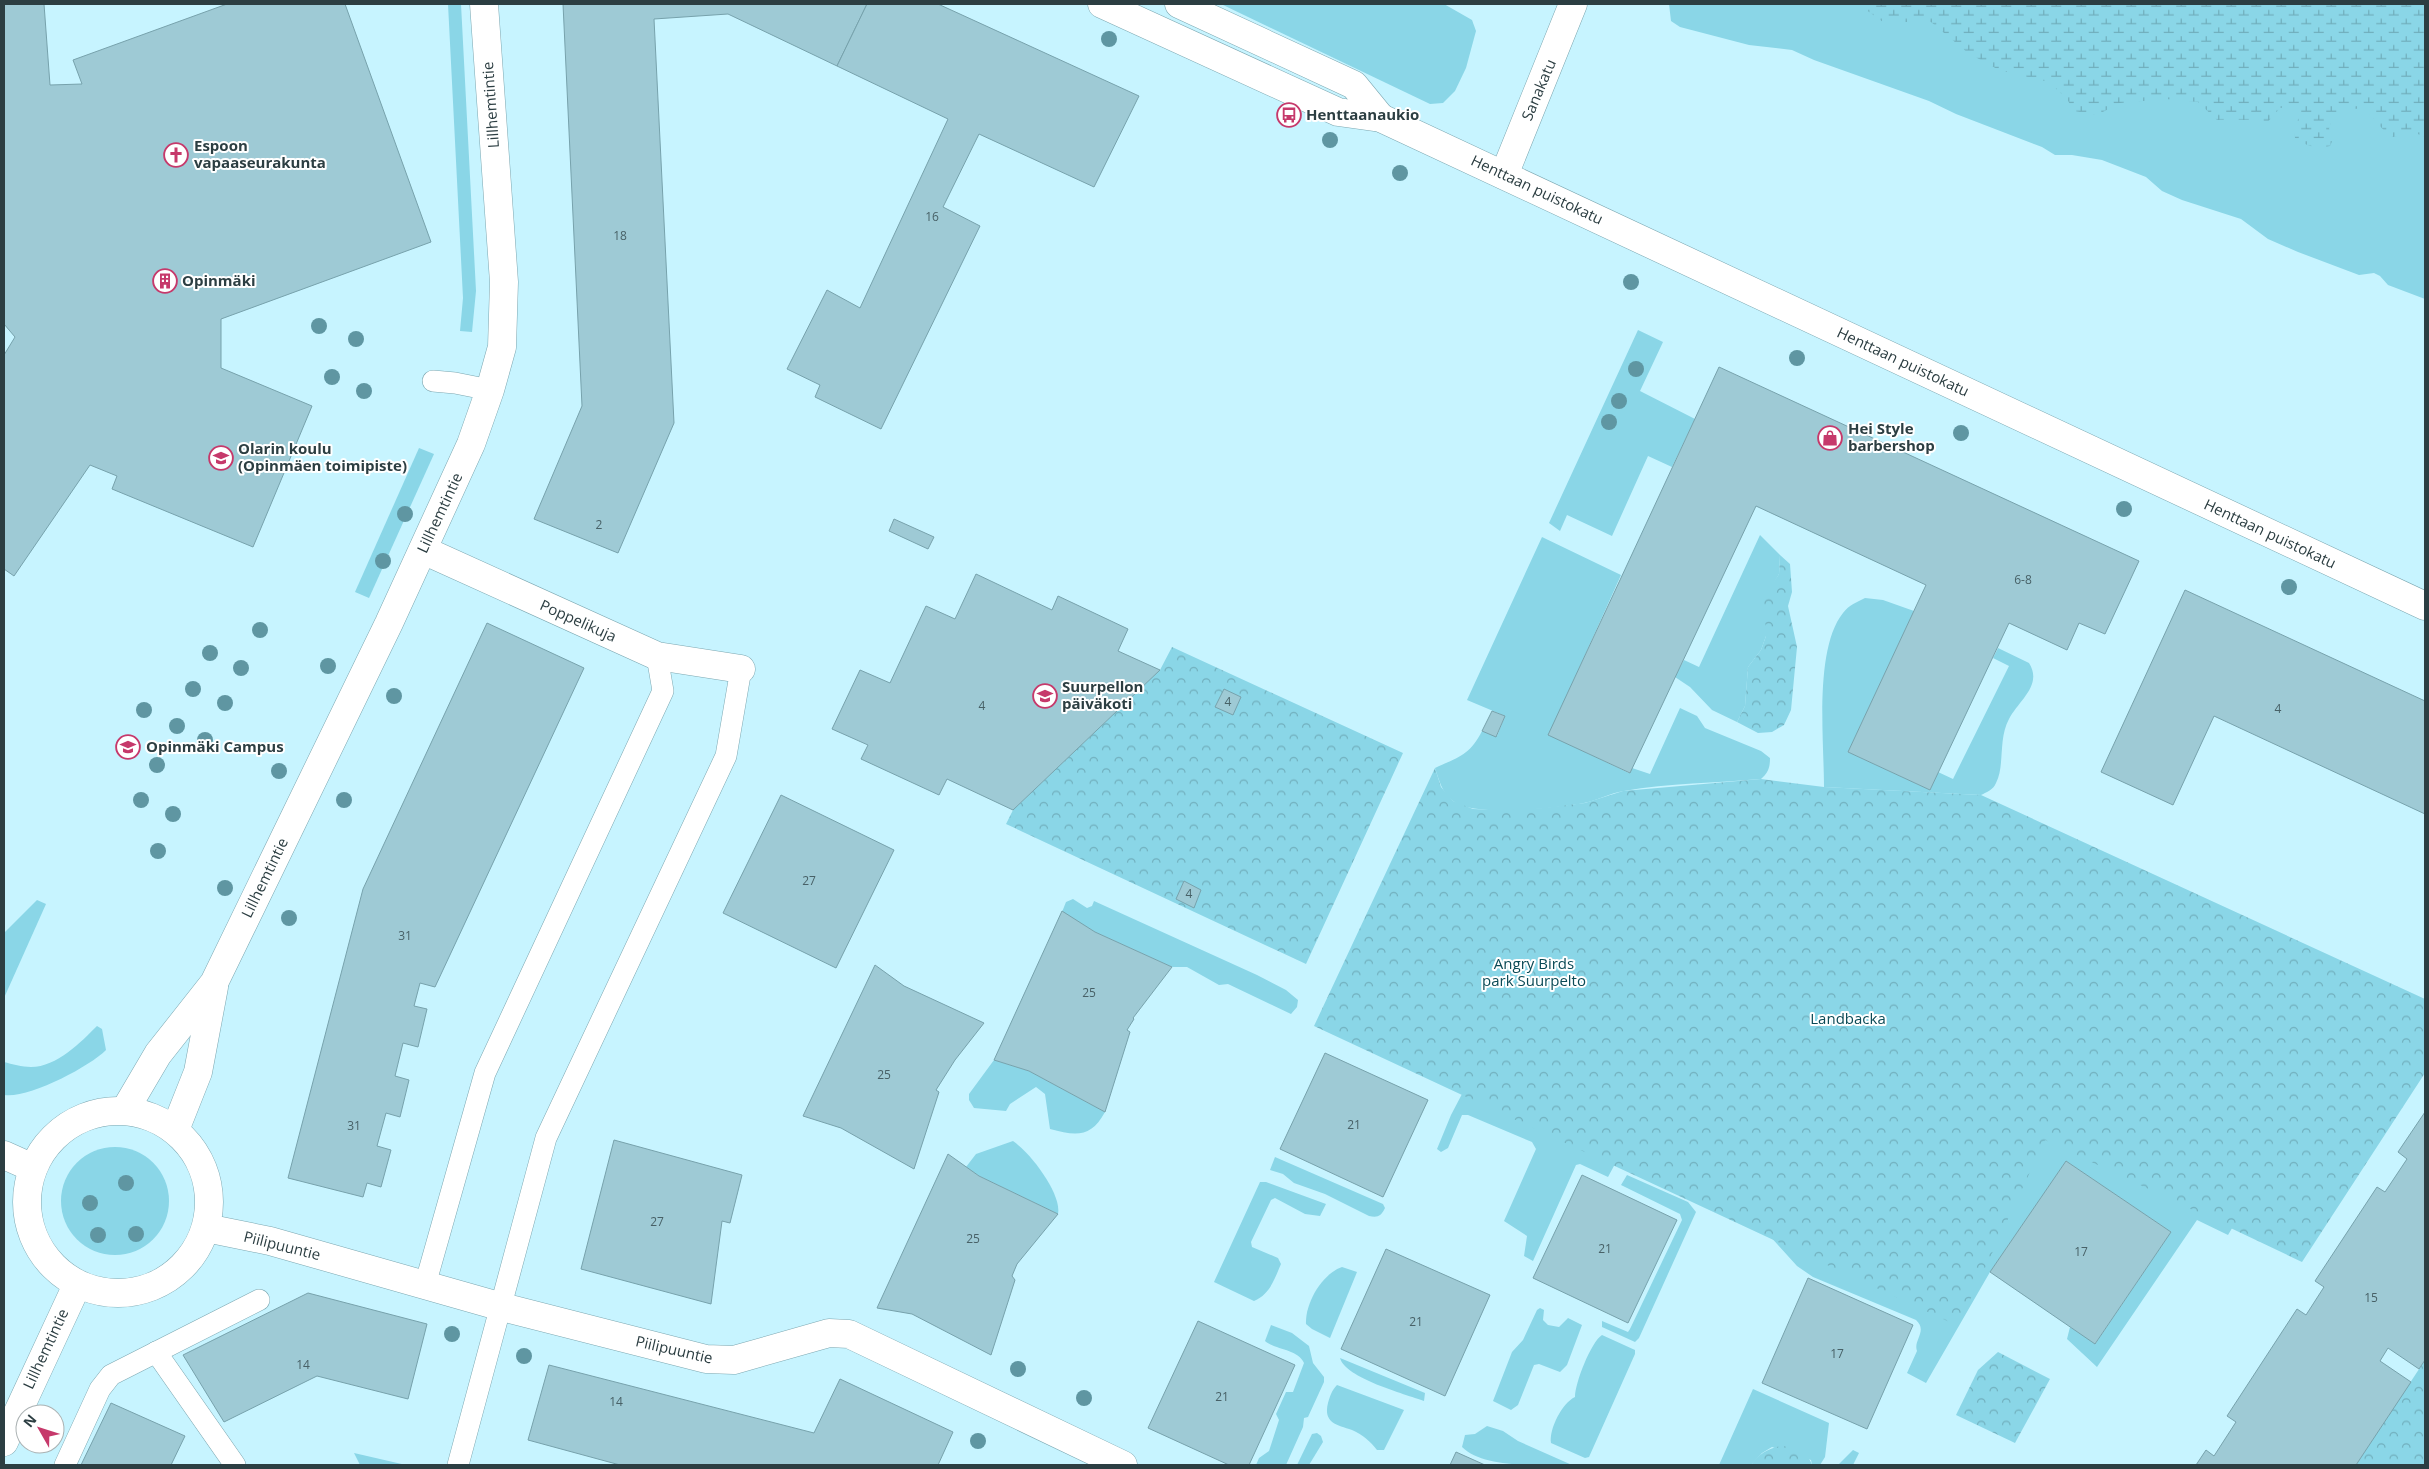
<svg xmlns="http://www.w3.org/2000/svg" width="2429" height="1469" viewBox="0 0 2429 1469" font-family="'Open Sans',sans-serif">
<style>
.grass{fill:#8ad6e7}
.forest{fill:url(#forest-crowns)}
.wetland{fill:url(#wetland-marsh)}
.building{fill:#9ecad5;stroke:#77a2ac}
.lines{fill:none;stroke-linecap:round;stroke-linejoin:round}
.lane-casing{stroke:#7ca7b1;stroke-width:22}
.street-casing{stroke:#7ca7b1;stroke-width:29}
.secondary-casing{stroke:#7ca7b1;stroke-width:29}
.lane{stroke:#fff;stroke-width:21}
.street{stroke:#fff;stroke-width:28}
.secondary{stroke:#fff;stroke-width:28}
.tree{fill:#5f96a2}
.labels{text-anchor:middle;stroke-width:4;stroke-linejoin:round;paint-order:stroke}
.number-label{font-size:12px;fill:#486167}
.street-label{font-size:15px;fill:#2c3e42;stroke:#fff}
.poi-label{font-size:15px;font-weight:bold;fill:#2c3e42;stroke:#fff;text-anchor:start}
.park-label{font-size:15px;fill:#0a4a56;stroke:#fff}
</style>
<defs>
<pattern id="forest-crowns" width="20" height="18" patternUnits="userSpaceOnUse" patternTransform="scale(1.25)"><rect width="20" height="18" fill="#8ad6e7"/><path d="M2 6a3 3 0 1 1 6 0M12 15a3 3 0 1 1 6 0" fill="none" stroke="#71afbd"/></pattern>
<pattern id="wetland-marsh" width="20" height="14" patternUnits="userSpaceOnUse" patternTransform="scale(1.25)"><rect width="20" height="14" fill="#8ad6e7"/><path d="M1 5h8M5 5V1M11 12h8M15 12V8" fill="none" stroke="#71afbd"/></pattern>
</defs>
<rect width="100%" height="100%" fill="#c7f4ff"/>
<g class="grass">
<polygon points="448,4 461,4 476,291 472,332 460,331 463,298"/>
<polygon points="1221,4 1444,4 1472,20 1476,31 1466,68 1455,91 1443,103 1430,104"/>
<polygon points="1669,4 2425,4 2425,299 2388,285 2380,276 2374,273 2359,275 2298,252 2268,239 2241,219 2182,200 2162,191 2146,177 2102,160 2072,155 2055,155 2042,147 1956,114 1929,101 1814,60 1792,50 1749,45 1680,27 1671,21"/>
<polygon points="1638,330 1663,342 1640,391 1695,419 1672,467 1648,456 1612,536 1567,515 1560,531 1549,523"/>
<polygon points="419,448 434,454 369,598 355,592"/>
<polygon points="1760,535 1780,555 1779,574 1771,588 1766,636 1761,650 1748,667 1745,706 1737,722 1712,710 1690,687 1675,677 1684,660 1699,667"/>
<path d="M 1542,537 L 1621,575 L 1549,735 L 1629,773 L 1632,768 L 1650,774 L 1680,708 L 1697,716 L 1705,728 L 1761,751 L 1770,758 C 1770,768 1768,773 1761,779 C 1716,783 1669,783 1624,791 C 1610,793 1598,800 1584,803 C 1556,808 1476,818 1453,801 C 1442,793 1439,780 1435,768 C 1459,757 1470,755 1482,731 L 1497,736 L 1505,716 L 1467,700 Z"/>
<path d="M 1865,598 L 1883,600 L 1914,611 L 1848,752 L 1930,790 L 1938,772 L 1953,779 L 2009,666 L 1993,658 L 1998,648 L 2029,663 C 2043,685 2019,700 2009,719 C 1998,739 2005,766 1996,783 C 1993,790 1987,792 1981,795 L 1824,787 C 1824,741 1814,649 1843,613 C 1849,605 1857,602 1865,598 Z"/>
<polygon points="1073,899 1087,908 1092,906 1094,901 1257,975 1286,990 1298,1000 1297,1007 1291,1014 1228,984 1219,985 1187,967 1172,967 1095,932 1062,912 1066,902"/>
<polygon points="37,900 46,904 4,998 4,933"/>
<path d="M 97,1026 L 102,1029 L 106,1050 C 89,1067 28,1099 4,1095 L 4,1062 C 12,1064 22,1067 31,1067 C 57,1067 81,1042 97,1026 Z"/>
<path d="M 994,1060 L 1029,1071 L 1105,1112 C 1091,1138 1076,1136 1050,1129 L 1045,1094 L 1036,1087 L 1010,1104 L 1006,1111 L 974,1108 L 969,1100 L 969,1094 Z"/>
<polygon points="1462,1094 1615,1164 1608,1177 1580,1164 1576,1165 1533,1261 1524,1256 1527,1236 1504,1221 1536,1149 1532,1142 1468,1115 1462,1115 1448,1148 1441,1152 1437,1149 1451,1115"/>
<path d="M 2002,1125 L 2244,1208 L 2228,1235 L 2197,1220 L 2097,1367 L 2067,1339 L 2070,1327 L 2096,1343 L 2171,1232 L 2066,1161 L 1990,1272 L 1926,1383 L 1907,1373 L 1917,1351 C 1913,1340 1928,1331 1916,1320 L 1813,1277 L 1797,1266 L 1769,1235 Z"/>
<path d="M 1013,1141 C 1030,1152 1062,1194 1058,1214 L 979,1176 L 966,1167 L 976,1154 Z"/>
<circle cx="115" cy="1201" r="54"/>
<path d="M 1275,1157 L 1383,1204 L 1385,1208 C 1381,1216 1378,1218 1369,1216 L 1325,1194 L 1294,1183 L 1283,1174 L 1270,1170 Z"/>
<polygon points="1627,1175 1688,1202 1696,1212 1639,1338 1635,1342 1602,1327 1602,1321 1628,1332 1630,1329 1682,1220 1680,1214 1621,1185"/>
<path d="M 1260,1182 L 1266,1182 L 1326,1204 L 1320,1216 L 1305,1214 L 1275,1198 L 1271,1200 L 1251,1242 L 1252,1247 L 1278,1258 L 1281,1264 C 1274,1280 1270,1294 1254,1301 L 1214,1282 Z"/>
<path d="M 1342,1267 L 1357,1272 L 1330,1338 L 1312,1329 L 1306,1324 C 1305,1303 1322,1274 1342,1267 Z"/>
<polygon points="1540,1308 1544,1310 1543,1320 1548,1325 1559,1327 1568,1318 1582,1325 1567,1365 1560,1372 1539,1364 1534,1365 1518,1405 1511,1410 1493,1401 1512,1352 1523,1340 1537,1310"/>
<path d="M 1271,1325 L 1292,1333 L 1309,1346 L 1313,1363 L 1324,1377 L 1324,1382 L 1308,1417 L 1304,1418 L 1303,1427 L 1286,1465 L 1256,1465 L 1259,1458 L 1269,1451 L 1279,1420 L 1276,1414 L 1286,1392 L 1293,1392 L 1304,1363 C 1298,1349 1275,1350 1265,1341 Z"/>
<path d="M 1602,1335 L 1635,1350 L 1635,1354 L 1589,1457 L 1585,1458 L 1551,1443 C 1549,1429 1562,1403 1575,1397 C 1575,1383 1591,1342 1602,1335 Z"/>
<path d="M 1340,1358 L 1425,1393 L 1424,1401 C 1405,1394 1345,1378 1340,1358 Z"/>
<path d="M 1337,1385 L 1404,1410 L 1384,1450 L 1377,1450 C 1371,1442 1362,1434 1352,1430 C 1337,1425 1323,1423 1328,1403 C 1330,1396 1332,1390 1337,1385 Z"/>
<polygon points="1753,1389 1829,1423 1825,1457 1820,1465 1812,1465 1811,1460 1772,1447 1762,1453 1751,1465 1719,1465"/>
<path d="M 1487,1426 L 1503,1431 L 1518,1441 L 1572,1465 C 1541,1465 1484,1469 1462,1447 L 1465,1435 L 1475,1434 Z"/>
<polygon points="1317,1433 1321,1436 1323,1442 1309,1465 1297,1465 1312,1434"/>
<polygon points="1853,1450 1859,1453 1853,1465 1838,1465"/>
<polygon points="354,1453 406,1465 360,1465"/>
</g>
<g class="forest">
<polygon points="1780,555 1790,564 1792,592 1788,606 1797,647 1791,710 1784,725 1772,732 1758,733 1737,722 1745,706 1748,667 1761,650 1766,636 1766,626 1759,604 1779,574"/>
<polygon points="1172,647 1403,753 1306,964 1006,824 1013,810 1160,670"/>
<polygon points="1435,768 1441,787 1453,801 1473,809 1496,810 1543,808 1585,803 1623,791 1761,779 1824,787 1981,795 2425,999 2425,1073 2302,1262 2045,1140 1958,1326 1314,1026"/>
<polygon points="1998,1352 2050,1379 2015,1443 1956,1415 1978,1370"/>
<polygon points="2425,1360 2425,1465 2356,1465"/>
<path d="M 1782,1446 C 1794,1447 1808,1452 1812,1465 L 1751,1465 C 1759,1454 1768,1448 1782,1446 Z"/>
</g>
<path class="wetland" d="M 1861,4 L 2425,4 L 2425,137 L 2413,132 L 2393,137 C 2368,122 2372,94 2332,118 L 2329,129 L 2334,137 L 2330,146 C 2316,149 2308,147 2295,138 C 2294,128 2299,123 2298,114 L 2289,107 L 2280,108 L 2266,124 L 2260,120 L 2217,120 L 2198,102 L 2166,99 L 2120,103 L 2097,115 L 2074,111 L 2067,99 L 2049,82 L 1999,70 L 1968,53 L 1931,22 L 1883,22 L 1865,9 Z"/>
<g class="building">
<polygon points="4,4 44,4 50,85 82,84 73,60 227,4 345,4 431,242 221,319 221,368 312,406 253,547 112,489 117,476 90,465 14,576 4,569 4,355 15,337 4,324"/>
<polygon points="563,4 867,4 837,66 728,14 654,19 674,423 618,553 534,519 582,406"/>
<polygon points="867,4 938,4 1139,96 1094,187 979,134 943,207 980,226 881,429 815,397 820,385 787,369 827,290 860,308 948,119 837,66"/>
<polygon points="1719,367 2139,561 2105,634 2079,623 2067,650 2009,623 1930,790 1848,752 1926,585 1756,506 1630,773 1548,735"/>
<polygon points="894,519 934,537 928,549 889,531"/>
<polygon points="976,574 1052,610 1058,596 1128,629 1118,651 1160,670 1013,810 947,779 939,795 861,759 868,745 832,729 860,670 890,683 926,606 955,619"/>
<polygon points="2185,590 2425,701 2425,814 2214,716 2173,805 2101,772"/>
<polygon points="487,623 584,668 435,987 420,983 414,1006 427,1009 418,1047 403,1043 395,1076 409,1080 400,1117 386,1113 377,1146 391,1150 381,1187 367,1183 363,1197 288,1178 363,889"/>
<polygon points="1224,689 1241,697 1233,715 1215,707"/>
<polygon points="1492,711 1505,716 1496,737 1482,731"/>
<polygon points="781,795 894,850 836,968 723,913"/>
<polygon points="1184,881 1201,890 1194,908 1176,899"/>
<polygon points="1062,911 1095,932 1172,967 1133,1018 1134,1019 1127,1030 1130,1032 1105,1112 1029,1071 994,1060"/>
<polygon points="875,965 904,986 984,1023 955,1060 936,1090 939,1092 914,1169 841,1128 803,1116"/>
<polygon points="1325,1053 1428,1100 1383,1197 1280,1149"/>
<polygon points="2425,1112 2425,1360 2419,1369 2388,1348 2380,1361 2411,1382 2356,1465 2196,1465 2206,1450 2214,1456 2236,1422 2227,1416 2297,1309 2306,1315 2324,1287 2315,1281 2377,1187 2385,1192 2407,1159 2398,1152"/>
<polygon points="614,1140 742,1175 730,1223 722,1221 711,1304 581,1269"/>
<polygon points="948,1154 979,1176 1058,1214 1017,1264 1012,1276 1015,1280 991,1355 912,1314 877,1308"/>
<polygon points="2066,1161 2171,1232 2095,1344 1990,1272"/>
<polygon points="1582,1175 1677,1220 1628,1323 1533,1278"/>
<polygon points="1386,1249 1490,1295 1445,1396 1341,1349"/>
<polygon points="1808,1278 1913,1325 1867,1429 1762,1383"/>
<polygon points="308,1293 427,1324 408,1399 317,1376 224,1422 183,1355"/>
<polygon points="1198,1321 1295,1365 1249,1465 1229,1465 1148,1428"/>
<polygon points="549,1365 814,1433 840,1379 953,1432 938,1465 620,1465 528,1440"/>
<polygon points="111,1403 185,1436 171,1465 81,1465"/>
<polygon points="1456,1452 1485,1465 1450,1465"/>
</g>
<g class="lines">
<g class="lane-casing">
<g id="lane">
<polyline points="433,381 455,383 490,390"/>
<polyline points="425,1285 485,1073 663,691 657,656"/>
<polyline points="156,1352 235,1465"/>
<polyline points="65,1465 100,1389 111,1375 259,1300"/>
<polyline points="458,1465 546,1138 726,756 741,669"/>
</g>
</g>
<g class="street-casing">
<g id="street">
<polyline points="1102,4 1338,112 1381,118 2425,606"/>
<polyline points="1179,4 1354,85 1381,118"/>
<polyline points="1504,175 1573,4"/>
<polyline points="423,550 657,656 741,669"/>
<polyline points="4,1155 33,1168"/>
<polyline points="206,1228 270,1241 502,1307 706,1359 734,1360 829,1333 849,1334 1123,1465"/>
</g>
</g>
<g class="secondary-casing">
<g id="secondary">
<polyline points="125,1110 158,1054 214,983 389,623 471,444 490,390 502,347 504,282 484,4"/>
<circle cx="118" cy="1202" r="91"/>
<polyline points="175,1130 198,1072 214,987"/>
<polyline points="4,1442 77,1285"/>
</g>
</g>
<use href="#lane" class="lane"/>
<use href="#street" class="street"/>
<use href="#secondary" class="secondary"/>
</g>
<g class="tree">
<circle cx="1109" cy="39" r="8"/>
<circle cx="1330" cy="140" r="8"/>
<circle cx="1400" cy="173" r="8"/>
<circle cx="1631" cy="282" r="8"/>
<circle cx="319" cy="326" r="8"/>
<circle cx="356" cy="339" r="8"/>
<circle cx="1797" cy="358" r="8"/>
<circle cx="1636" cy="369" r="8"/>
<circle cx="332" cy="377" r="8"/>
<circle cx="364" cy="391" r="8"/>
<circle cx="1619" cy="401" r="8"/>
<circle cx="1609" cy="422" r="8"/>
<circle cx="1961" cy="433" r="8"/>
<circle cx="2124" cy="509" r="8"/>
<circle cx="405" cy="514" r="8"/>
<circle cx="383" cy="561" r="8"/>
<circle cx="2289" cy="587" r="8"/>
<circle cx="260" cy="630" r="8"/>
<circle cx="210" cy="653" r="8"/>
<circle cx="328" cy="666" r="8"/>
<circle cx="241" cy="668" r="8"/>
<circle cx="193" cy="689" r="8"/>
<circle cx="394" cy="696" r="8"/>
<circle cx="225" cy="703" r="8"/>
<circle cx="144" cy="710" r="8"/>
<circle cx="177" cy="726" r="8"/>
<circle cx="205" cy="740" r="8"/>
<circle cx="129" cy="747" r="8"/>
<circle cx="157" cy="765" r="8"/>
<circle cx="279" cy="771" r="8"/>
<circle cx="141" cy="800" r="8"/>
<circle cx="344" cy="800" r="8"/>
<circle cx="173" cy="814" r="8"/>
<circle cx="158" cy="851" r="8"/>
<circle cx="225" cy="888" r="8"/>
<circle cx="289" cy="918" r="8"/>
<circle cx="126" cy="1183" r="8"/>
<circle cx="90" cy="1203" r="8"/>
<circle cx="136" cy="1234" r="8"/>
<circle cx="98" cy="1235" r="8"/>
<circle cx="452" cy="1334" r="8"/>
<circle cx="524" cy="1356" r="8"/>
<circle cx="1018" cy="1369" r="8"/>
<circle cx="1084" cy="1398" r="8"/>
<circle cx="978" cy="1441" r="8"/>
</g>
<defs>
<g id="bus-ring" transform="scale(1.25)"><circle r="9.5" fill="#fff" stroke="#c6396b" stroke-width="1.5"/><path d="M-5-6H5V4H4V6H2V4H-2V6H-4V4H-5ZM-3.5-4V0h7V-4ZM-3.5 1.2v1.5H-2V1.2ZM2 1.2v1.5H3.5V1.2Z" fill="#c6396b"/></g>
<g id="church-ring" transform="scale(1.25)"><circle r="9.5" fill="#fff" stroke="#c6396b" stroke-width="1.5"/><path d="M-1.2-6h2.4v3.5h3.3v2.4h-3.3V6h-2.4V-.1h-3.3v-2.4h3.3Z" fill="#c6396b"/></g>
<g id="building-ring" transform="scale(1.25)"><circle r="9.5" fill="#fff" stroke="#c6396b" stroke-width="1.5"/><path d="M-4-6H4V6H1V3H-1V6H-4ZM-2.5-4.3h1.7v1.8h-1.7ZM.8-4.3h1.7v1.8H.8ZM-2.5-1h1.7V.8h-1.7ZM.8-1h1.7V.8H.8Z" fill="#c6396b"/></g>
<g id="shop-ring" transform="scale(1.25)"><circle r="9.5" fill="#fff" stroke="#c6396b" stroke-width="1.5"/><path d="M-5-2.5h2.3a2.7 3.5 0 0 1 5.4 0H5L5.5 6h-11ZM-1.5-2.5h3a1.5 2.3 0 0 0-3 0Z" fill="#c6396b"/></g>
<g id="school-ring" transform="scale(1.25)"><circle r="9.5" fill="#fff" stroke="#c6396b" stroke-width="1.5"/><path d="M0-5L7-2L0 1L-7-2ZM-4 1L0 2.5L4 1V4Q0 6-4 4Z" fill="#c6396b"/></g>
</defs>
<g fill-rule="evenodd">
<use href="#bus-ring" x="1289" y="115"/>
<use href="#church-ring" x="176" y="155"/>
<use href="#building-ring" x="165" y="281"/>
<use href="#shop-ring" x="1830" y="438"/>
<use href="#school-ring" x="221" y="458"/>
<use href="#school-ring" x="1045" y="696"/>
<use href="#school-ring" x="128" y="747"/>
</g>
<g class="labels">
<g class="number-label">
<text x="932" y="221">16</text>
<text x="620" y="240">18</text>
<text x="599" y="529">2</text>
<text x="2023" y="584">6-8</text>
<text x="1228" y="706">4</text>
<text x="982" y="710">4</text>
<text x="2278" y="713">4</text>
<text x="809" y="885">27</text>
<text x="1189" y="898">4</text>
<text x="405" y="940">31</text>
<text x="1089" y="997">25</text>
<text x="884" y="1079">25</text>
<text x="1354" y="1129">21</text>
<text x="354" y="1130">31</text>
<text x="657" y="1226">27</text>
<text x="973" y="1243">25</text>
<text x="1605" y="1253">21</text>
<text x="2081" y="1256">17</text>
<text x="2371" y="1302">15</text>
<text x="1416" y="1326">21</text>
<text x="1837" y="1358">17</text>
<text x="303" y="1369">14</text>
<text x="1222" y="1401">21</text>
<text x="616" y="1406">14</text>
</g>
<g class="street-label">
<text transform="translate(1539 90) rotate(-67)" y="5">Sanakatu</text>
<text transform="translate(491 105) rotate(-94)" y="5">Lillhemtintie</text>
<text transform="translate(1537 190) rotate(25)" y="5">Henttaan puistokatu</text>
<text transform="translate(1903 362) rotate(25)" y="5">Henttaan puistokatu</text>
<text transform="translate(440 513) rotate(-65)" y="5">Lillhemtintie</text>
<text transform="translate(2270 534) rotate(25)" y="5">Henttaan puistokatu</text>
<text transform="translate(578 621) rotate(24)" y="5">Poppelikuja</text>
<text transform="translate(265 878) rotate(-64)" y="5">Lillhemtintie</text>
<text transform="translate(282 1246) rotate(14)" y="5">Piilipuuntie</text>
<text transform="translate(46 1349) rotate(-65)" y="5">Lillhemtintie</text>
<text transform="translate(674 1350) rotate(13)" y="5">Piilipuuntie</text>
</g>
<g class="poi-label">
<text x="1306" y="120">Henttaanaukio</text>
<text x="194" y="151">Espoon<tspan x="194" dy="17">vapaaseurakunta</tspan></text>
<text x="182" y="286">Opinmäki</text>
<text x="1848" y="434">Hei Style<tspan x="1848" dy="17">barbershop</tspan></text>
<text x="238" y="454">Olarin koulu<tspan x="238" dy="17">(Opinmäen toimipiste)</tspan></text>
<text x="1062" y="692">Suurpellon<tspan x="1062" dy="17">päiväkoti</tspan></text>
<text x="146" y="752">Opinmäki Campus</text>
</g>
<g class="park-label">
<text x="1534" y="969">Angry Birds<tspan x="1534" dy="17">park Suurpelto</tspan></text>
<text x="1848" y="1024">Landbacka</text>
</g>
</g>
<rect width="2429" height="1469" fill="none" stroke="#2c3e42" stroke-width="10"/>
<g transform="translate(40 1429) rotate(309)"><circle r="24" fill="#ffffff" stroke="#abb2b3"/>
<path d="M0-4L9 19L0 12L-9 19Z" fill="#c6396b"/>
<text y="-8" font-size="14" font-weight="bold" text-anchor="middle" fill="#2c3e42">N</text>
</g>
</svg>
